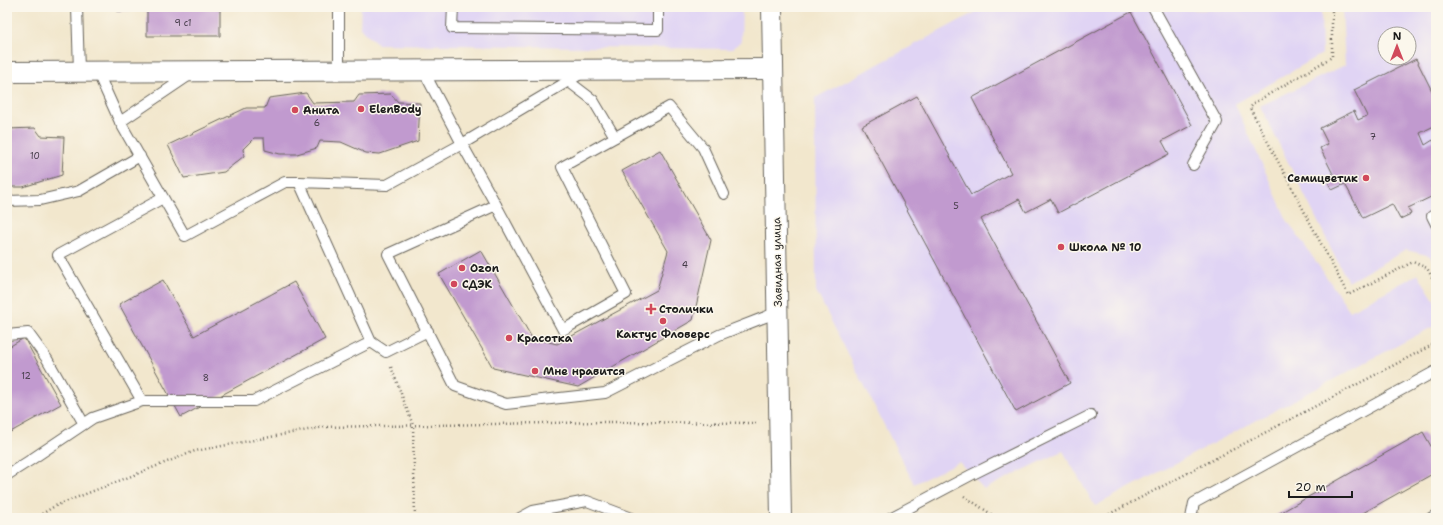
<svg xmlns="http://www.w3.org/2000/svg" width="1443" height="525" viewBox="0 0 1443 525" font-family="'Shantell Sans',sans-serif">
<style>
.built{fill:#e0d4f4;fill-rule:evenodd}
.building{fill:#c19acf}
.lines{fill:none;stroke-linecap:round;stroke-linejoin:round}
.service-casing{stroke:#67635a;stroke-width:12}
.minor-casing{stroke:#67635a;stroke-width:22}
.path{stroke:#67635a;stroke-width:2.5;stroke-dasharray:1 3;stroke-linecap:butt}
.service{stroke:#fff;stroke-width:10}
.minor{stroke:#fff;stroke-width:20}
.poi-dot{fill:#d1495b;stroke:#fbf7ec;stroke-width:1.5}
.labels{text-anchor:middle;stroke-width:3;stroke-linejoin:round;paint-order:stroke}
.number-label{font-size:9px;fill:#453c49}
.poi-label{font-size:11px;font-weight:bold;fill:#1c1c1c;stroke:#fbf7ec;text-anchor:start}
.street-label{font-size:11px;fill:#1c1c1c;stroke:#fbf7ec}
</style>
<rect width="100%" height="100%" fill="#fbf7ec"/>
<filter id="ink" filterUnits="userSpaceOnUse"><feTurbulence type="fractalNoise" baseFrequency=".025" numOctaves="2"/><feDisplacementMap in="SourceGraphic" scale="8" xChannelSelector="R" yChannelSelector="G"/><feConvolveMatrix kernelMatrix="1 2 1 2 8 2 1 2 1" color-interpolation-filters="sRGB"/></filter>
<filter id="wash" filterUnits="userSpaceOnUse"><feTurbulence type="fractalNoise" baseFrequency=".012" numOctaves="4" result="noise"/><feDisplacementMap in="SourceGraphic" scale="16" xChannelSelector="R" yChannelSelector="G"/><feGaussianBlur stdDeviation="0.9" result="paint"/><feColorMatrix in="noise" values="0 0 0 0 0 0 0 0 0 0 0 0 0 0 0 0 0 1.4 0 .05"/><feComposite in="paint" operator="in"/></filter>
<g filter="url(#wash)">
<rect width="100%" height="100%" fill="#f2e7cd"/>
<g class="built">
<polygon points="361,7 742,7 741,41 732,49 378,44 360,28"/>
<polygon points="985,7 1158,7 1159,10 1321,10 1322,54 1235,104 1287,220 1350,311 1418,274 1436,303 1436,325 1095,506 1063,451 984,489 959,462 914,484 816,291 815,98"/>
<path d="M 1342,7 L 1436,7 L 1436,265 L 1431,256 L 1406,250 L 1348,282 L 1260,106 L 1345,65 ZM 1385,34 L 1409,34 L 1409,58 L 1385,58 Z"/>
</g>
<g id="blocks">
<g class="building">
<polygon points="117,7 220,7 220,36 147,36 147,11 117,11"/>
<polygon points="1131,12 1192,125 1162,141 1169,154 1058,213 1051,199 1026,212 1019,199 981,219 1070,383 1016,412 862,126 917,96 971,195 1011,173 972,98"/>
<polygon points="1416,59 1436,99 1436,125 1420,133 1425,145 1433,140 1436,146 1436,183 1431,186 1435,195 1408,208 1411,214 1400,219 1392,204 1363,218 1345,184 1332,190 1327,180 1334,176 1320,148 1328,144 1320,128 1354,111 1358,120 1367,116 1354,90"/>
<polygon points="306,93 313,103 354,102 359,95 391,94 398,102 420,103 418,141 380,154 366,153 341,142 320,141 317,148 297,154 280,154 265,150 264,138 254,138 243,149 244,156 224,172 184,178 168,145 246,108 265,108 269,98"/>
<polygon points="35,128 41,136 64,137 62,175 23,187 10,187 7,186 7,129"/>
<polygon points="660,150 711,240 693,320 578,387 493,368 439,274 481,250 532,338 557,344 657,290 668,251 622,171"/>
<polygon points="163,280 194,336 294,282 325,339 181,417 119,304"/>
<polygon points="24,338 61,404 7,434 7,348"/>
<polygon points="1423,432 1436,455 1436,472 1354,518 1271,518"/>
</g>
</g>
</g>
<g filter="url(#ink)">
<use href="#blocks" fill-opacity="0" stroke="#67635a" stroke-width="1"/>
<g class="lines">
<g class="service-casing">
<g id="service">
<polyline points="77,7 79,71"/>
<polyline points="453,7 452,28 658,30 658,7"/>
<polyline points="1153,7 1217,122 1193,165"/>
<polyline points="339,70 339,7"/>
<polyline points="423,70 462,144 582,73"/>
<polyline points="97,71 120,122 185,236 285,182 299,182"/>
<polyline points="568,81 593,100 615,137"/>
<polyline points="120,122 191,74"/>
<polyline points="724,194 703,148 669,107 562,167 626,294 563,330 496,205 388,254 455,386 506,404 605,393 719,335 778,312"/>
<polyline points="163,198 58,255 142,401 254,401 371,342"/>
<polyline points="7,201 40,200 79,191 140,156"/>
<polyline points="1432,216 1436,224"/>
<polyline points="428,331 386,352 371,342 299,182 387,185 462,144 496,205"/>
<polyline points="7,335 28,333 47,359 84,424"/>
<polyline points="7,475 29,461 93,418 142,401"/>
<polyline points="520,518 533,511 587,501 632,518"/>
<polyline points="890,518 971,475 1091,415"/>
<polyline points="1191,518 1194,503 1436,371"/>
<polyline points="1431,518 1436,515"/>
</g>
</g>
<g class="minor-casing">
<g id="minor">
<polyline points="772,7 781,518"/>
<polyline points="7,72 773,69"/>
</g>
</g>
<g class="path">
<polyline points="1332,7 1332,57 1254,103 1250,108 1348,295 1413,262 1427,268 1436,285"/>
<polyline points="391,367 413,425 415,518"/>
<polyline points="964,496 997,518"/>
<polyline points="35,518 55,506 195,451 324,427 604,422 759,423"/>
<polyline points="1102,518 1436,343"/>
</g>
<use href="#service" class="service"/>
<use href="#minor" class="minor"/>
</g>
</g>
<g class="poi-dot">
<circle cx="361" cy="109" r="4"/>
<circle cx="295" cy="110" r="4"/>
<circle cx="1366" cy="178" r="4"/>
<circle cx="1061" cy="247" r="4"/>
<circle cx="462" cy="268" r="4"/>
<circle cx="454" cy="284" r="4"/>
<path d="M649 303h4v4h4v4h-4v4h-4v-4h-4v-4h4z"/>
<circle cx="663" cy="321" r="4"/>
<circle cx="509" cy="338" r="4"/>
<circle cx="535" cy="371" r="4"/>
</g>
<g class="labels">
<g class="number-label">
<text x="183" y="26">9 с1</text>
<text x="317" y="126">6</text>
<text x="1373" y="140">7</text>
<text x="35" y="159">10</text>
<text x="956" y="209">5</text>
<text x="685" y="268">4</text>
<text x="26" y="379">12</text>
<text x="206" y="381">8</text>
</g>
<g class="poi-label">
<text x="369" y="113">ElenBody</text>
<text x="303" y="114">Анита</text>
<text x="1358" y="182" text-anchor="end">Семицветик</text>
<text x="1069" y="251">Школа № 10</text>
<text x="470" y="272">Ozon</text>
<text x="462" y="288">СДЭК</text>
<text x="659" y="313">Столички</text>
<text x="663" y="338" text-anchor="middle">Кактус Фловерс</text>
<text x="517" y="342">Красотка</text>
<text x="543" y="375">Мне нравится</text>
</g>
<g class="street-label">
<text transform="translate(777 262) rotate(-91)" y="4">Завидная улица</text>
</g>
</g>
<rect width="1443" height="525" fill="none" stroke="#fbf7ec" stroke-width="24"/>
<g transform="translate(1397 46)"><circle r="19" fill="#fbf7ec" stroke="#a29f99"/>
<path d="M0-3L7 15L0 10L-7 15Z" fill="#d1495b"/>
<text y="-6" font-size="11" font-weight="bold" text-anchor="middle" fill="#1c1c1c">N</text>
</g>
<path d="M1289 491v6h63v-6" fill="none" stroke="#1c1c1c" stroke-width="2"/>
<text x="1295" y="491" font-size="12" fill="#1c1c1c" stroke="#fbf7ec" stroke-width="3" paint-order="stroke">20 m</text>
</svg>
